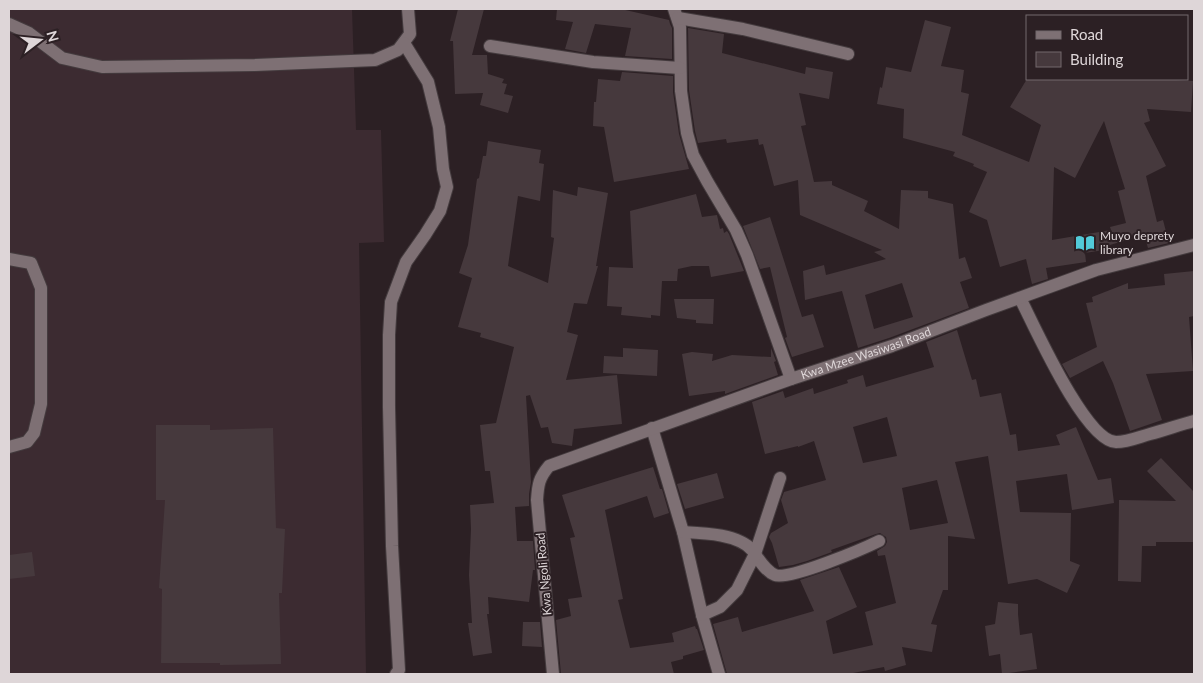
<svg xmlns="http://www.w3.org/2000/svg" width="1203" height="683" viewBox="0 0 1203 683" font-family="Lato,sans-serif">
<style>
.built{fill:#3c2b31}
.building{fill:#46393d;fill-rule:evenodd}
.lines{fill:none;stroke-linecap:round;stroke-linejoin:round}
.minor-casing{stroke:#443b3e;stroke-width:14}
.minor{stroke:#7e7074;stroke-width:12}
.labels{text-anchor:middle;stroke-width:4;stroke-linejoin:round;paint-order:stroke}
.poi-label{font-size:12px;fill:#ded6d8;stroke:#2c2024;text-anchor:start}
.street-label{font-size:12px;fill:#ded6d8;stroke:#2c2024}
</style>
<rect width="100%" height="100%" fill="#2c2024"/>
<polygon class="built" points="9,9 352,9 356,130 381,130 384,242 359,243 366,674 9,674"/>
<g class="building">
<polygon points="458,9 484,9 472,55 487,55 488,74 504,79 502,83 507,84 504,94 513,96 508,113 480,105 483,93 455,94 453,41 450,41"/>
<polygon points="557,9 621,9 669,20 670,24 672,28 672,59 625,56 631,28 595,24 586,53 565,49 573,22 556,20"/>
<path d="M 925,20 L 951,27 L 941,66 L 964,70 L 961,92 L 969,94 L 962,135 L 1029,162 L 1041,125 L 1010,107 L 1027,79 L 1160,79 L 1193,81 L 1191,112 L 1147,109 L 1150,121 L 1144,123 L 1166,166 L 1146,176 L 1157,222 L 1163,220 L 1169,243 L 1148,248 L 1144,235 L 1103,247 L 1104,250 L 1085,253 L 1086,262 L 1046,268 L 1048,279 L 1032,284 L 1026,259 L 1000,267 L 987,220 L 969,212 L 987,172 L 973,166 L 974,164 L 953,156 L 955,152 L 903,138 L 904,109 L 877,104 L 880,87 L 882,88 L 886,67 L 911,72 ZM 1104,121 L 1125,189 L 1118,191 L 1126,223 L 1110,227 L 1111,230 L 1052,240 L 1054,167 L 1075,178 Z"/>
<path d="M 688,28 L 724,34 L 722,53 L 805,74 L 806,67 L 833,72 L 829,99 L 799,93 L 806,125 L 801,126 L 814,182 L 832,181 L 832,185 L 868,201 L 864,211 L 899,229 L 901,190 L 928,191 L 928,198 L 953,204 L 959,259 L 965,257 L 972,278 L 960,282 L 969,308 L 889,338 L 858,348 L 842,291 L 805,300 L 803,271 L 824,265 L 826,275 L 886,259 L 874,252 L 882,250 L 800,215 L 798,180 L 774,186 L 763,144 L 759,145 L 758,139 L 727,143 L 726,139 L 698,143 L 695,131 L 689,90 ZM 902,283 L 913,317 L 874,329 L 865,295 Z"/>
<polygon points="622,72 673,76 673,92 679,134 689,169 614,182 604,127 593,126 594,102 596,102 598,79 620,81"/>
<polygon points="488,141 541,150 539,163 544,164 540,201 518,196 508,266 548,283 554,238 551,237 553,190 577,196 578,187 608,193 596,266 598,266 587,304 574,303 567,332 578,335 566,380 617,375 622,424 574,429 572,446 552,443 548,427 541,428 530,395 526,396 531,482 529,494 529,506 515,507 517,541 533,541 535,570 533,570 529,602 488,597 489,614 487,614 492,653 473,656 468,623 472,623 469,575 471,529 470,505 494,503 490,471 485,471 480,425 496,423 514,347 480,337 481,333 458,327 472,278 459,273 468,245 477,179 479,178 483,156 486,156"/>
<polygon points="696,194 702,217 717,215 720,229 723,228 724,233 727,231 729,234 744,271 711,277 709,266 692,266 678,269 677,281 662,281 660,316 651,315 651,318 621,315 622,307 607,306 609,267 633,268 630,211"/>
<polygon points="770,217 802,317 813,314 824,347 792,357 785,338 787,337 770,267 760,269 743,226"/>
<polygon points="1194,271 1194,316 1189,317 1193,371 1146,374 1162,420 1130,431 1113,383 1103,361 1070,378 1062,364 1097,347 1086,303 1093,302 1092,297 1128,283 1128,289 1165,285 1164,274"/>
<polygon points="674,299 714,299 713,324 696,323 696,320 677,318"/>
<path d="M 957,330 L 972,380 L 976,379 L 980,397 L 1001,393 L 1010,435 L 1016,434 L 1018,451 L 1060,445 L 1056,435 L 1076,427 L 1098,480 L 1111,478 L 1114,503 L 1072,510 L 1067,474 L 1016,481 L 1020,512 L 1071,513 L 1070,561 L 1080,565 L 1067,593 L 1037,579 L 1008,584 L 988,456 L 955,462 L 975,539 L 948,536 L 948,590 L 943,590 L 931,624 L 937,625 L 932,652 L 902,647 L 906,665 L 885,671 L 884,667 L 848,674 L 727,674 L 713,624 L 738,617 L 742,632 L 814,611 L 800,580 L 839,567 L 857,607 L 826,621 L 833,654 L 873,645 L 865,612 L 896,603 L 885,555 L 878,556 L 877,551 L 885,546 L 887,542 L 886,537 L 880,533 L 876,534 L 831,550 L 832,552 L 807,561 L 793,565 L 779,567 L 772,543 L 769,537 L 771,533 L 788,523 L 781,500 L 784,492 L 826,480 L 814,441 L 798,447 L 798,446 L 765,454 L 752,402 L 783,391 L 785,398 L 813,388 L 814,394 L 848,383 L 847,380 L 863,375 L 866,387 L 934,367 L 926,342 ZM 887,417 L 897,456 L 863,463 L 853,427 ZM 937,480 L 948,523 L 910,530 L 902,488 Z"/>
<polygon points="623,348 658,350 657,376 603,373 604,356 623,357"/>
<polygon points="771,348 776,361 774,362 778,375 725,394 725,391 689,396 682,354 692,352 713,354 712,361 732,355 771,357"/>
<polygon points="156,425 210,425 210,430 273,428 276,528 285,529 282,593 279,593 281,664 220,665 220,663 161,663 162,589 159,588 165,500 156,500"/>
<polygon points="1161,458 1194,492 1194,542 1156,542 1156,546 1142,546 1141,582 1118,581 1119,500 1176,501 1147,471"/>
<polygon points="653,467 660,489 662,489 669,513 654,518 647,496 605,510 623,599 618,600 630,648 674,642 672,633 695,626 696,629 697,629 704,650 683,656 683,659 671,662 674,674 561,674 556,620 571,616 568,599 582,597 570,538 575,537 562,495"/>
<polygon points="717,473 724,498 685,509 677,484"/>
<polygon points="32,552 35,576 9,579 9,555"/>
<polygon points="998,602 1018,604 1018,614 1020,635 1032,633 1037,669 1002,674 1000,654 989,656 985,626 995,624"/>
<polygon points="523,622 540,622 542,647 522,646"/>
</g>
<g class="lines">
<g class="minor-casing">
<g id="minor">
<polyline points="674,9 680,27 681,91 687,133 693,155 707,181 736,230 747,255 791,379"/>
<polyline points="678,18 743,29 848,54"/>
<polyline points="9,24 29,33 62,58 102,67 255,65 375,60 398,50 410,34 408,9"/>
<polyline points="490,46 593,62 680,68"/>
<polyline points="9,259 31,263 41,288 41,404 34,433 27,442 9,447"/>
<path d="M 1020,298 C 1034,325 1085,441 1116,442 C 1128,442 1139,437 1150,434 C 1165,430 1179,425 1194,421"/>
<polyline points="652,428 683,532 702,615 719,674"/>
<path d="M 683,532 C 703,533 738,534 752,550 C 758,558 765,571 775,575 C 788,581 865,548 879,541"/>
<polyline points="702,615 720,607 737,590 755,554 780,478"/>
<polyline points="396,674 399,670 392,546 389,407 389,335 391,302 406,262 425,235 440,211 447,187 443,169 439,127 428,82 404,43"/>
<path id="s1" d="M 553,674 L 537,500 C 538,484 539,478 549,466 L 791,379 L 892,346 L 986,310 L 1096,270 L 1194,245"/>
</g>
</g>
<use href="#minor" class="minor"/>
</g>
<defs>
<g id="library-bare" transform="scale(1.5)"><path d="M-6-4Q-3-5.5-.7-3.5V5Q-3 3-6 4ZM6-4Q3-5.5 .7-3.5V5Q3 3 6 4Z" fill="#52cbd9" stroke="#2c2024" stroke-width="2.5" paint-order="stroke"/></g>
</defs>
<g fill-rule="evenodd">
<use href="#library-bare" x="1085" y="243"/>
</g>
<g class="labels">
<g class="poi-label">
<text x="1100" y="240">Muyo deprety<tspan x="1100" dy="14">library</tspan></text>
</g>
<g class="street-label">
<text dy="4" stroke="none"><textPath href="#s1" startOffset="548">Kwa Mzee Wasiwasi Road</textPath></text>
<text transform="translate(544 574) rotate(-95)" y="4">Kwa Ngoli Road</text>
</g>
</g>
<rect width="1203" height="683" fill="none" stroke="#ded6d8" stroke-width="20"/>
<rect x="1026" y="15" width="162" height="65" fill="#2c2024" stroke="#73696c"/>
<rect x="1036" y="31" width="25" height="8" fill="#7e7074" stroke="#73696c"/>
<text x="1070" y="40" font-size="15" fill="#ded6d8">Road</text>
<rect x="1036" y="52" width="25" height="15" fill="#46393d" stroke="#73696c"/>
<text x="1070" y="65" font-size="15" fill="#ded6d8">Building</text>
<g transform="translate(40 40) rotate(74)" stroke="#2c2024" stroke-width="4" paint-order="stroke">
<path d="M0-4L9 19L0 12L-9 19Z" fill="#ded6d8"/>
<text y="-8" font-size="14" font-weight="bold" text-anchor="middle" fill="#ded6d8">N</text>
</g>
</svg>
